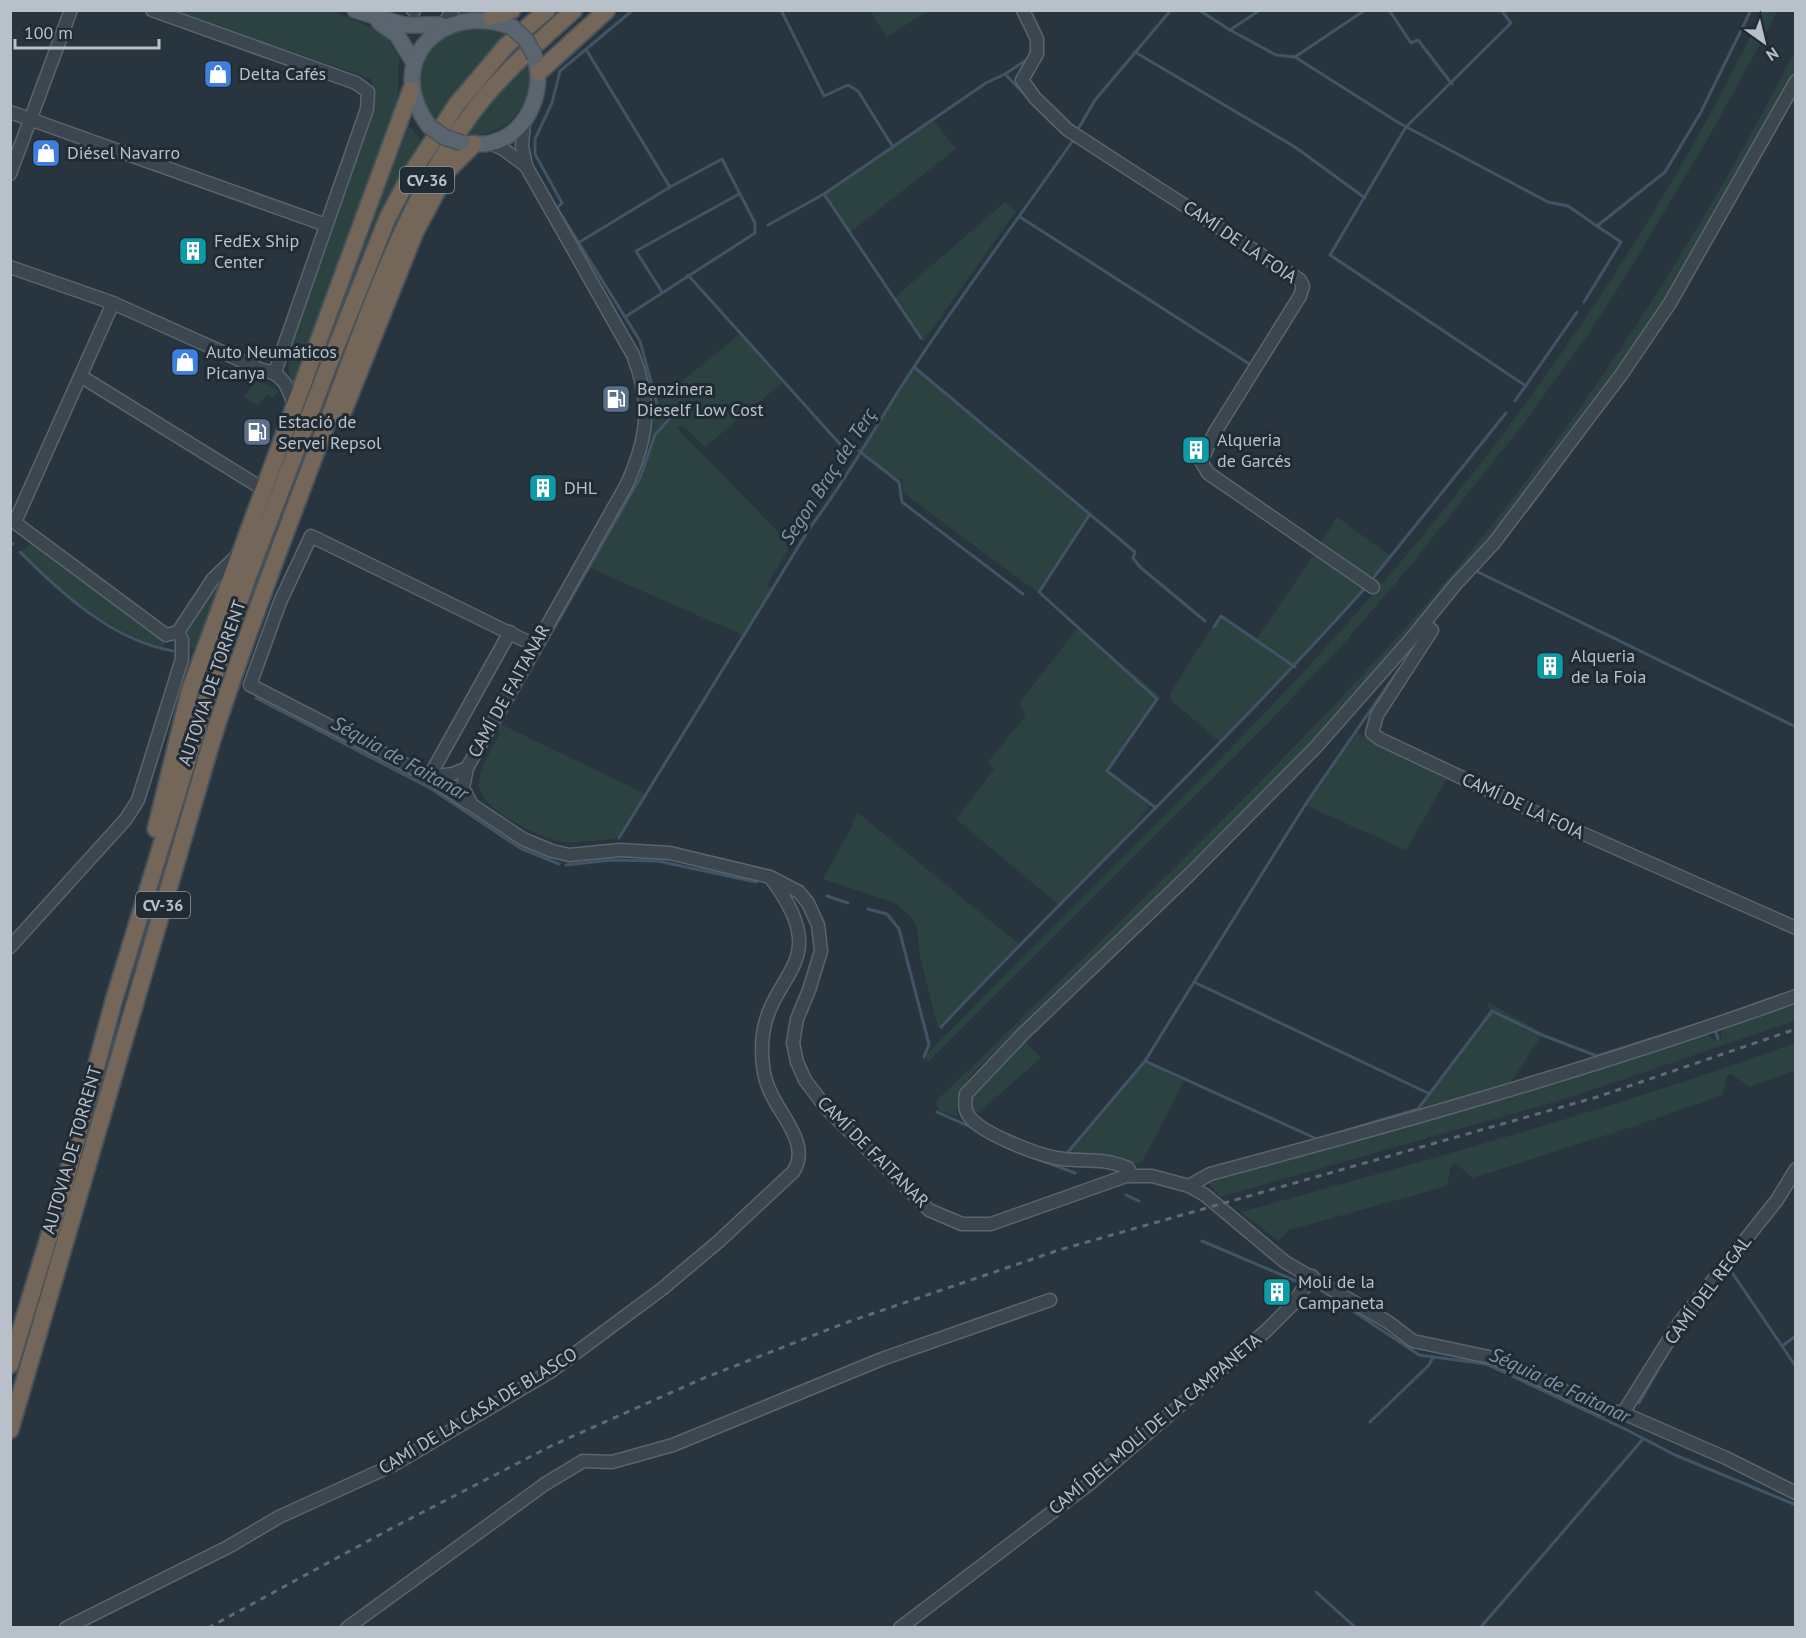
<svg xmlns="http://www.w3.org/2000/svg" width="1806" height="1638" viewBox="0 0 1806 1638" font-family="'PT Sans',sans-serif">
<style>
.green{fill:#2b4241}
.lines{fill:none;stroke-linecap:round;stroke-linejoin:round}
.stream{stroke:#405466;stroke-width:3}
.minor-casing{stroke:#5a646c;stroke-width:15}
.major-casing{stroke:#48525b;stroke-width:18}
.highway-casing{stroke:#475159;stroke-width:20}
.minor{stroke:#3c464f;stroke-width:12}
.major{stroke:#5a656f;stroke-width:15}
.highway{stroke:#74675a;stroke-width:16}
.rail{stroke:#5e6b76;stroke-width:3;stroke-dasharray:6 6;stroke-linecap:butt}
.major-bridge-casing{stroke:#48525b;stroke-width:18;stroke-linecap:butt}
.major-bridge{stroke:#5a656f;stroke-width:15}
.labels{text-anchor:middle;stroke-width:6;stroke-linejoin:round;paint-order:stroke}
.shield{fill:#212b34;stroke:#8b949c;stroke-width:1.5}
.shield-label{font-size:16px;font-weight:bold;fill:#b8c1c9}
.poi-label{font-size:18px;fill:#b8c1c9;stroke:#212b34;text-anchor:start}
.street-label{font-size:18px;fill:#b8c1c9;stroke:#212b34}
.water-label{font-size:20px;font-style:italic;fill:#7c95aa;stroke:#212b34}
</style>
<rect width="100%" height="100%" fill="#28353f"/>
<g class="green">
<polygon points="175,11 333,11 384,33 399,57 397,116 294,392 288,368 293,346 291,339 375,100 371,79"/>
<polygon points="870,11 928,11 887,37"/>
<path d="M 1763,11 L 1778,11 L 1710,135 L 1629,271 L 1585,339 L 1517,432 L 1411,565 L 1345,642 L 1269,722 L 927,1063 L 926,1055 C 1034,946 1144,839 1250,728 C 1455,517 1635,276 1763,11 Z"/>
<polygon points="474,23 507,32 478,63 434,118 421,98 419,70 423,57 441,34"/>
<path d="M 1795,51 L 1795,70 L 1679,276 L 1648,324 L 1584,415 L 1482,549 C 1457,572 1438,599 1417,625 C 1390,657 1361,688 1332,719 C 1217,841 1094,956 973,1073 C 961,1088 955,1097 958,1117 L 939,1111 L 936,1101 C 1038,1003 1139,904 1239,803 C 1310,731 1380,659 1445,582 C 1582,421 1699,239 1795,51 Z"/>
<path d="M 529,63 C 537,104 508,136 468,135 L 508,83 Z"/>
<polygon points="932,118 956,149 850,232 825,193"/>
<polygon points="409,126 421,140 393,188 324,356 322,355"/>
<polygon points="1005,202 1016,211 923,342 893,299"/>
<polygon points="740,334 783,382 705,447 682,425 677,428 791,545 767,585 773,588 745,636 590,568 637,486 648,457 655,403"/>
<polygon points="914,367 1090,513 1037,592 903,493 903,479 897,478 859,451"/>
<polygon points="256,379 279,391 272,398 267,395 258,405 244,398"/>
<polygon points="1337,517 1392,557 1377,573 1368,577 1320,545"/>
<path d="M 34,542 L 96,592 L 165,641 L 163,649 C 106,629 63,594 20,552 Z"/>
<polygon points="1315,553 1365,587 1221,743 1171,700 1170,693 1220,615 1256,640"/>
<polygon points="218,584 221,584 199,651 191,648 187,633 208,596"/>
<polygon points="1078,627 1161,697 1107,772 1151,804 1127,835 1058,904 956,819 994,770 988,762 1026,715 1019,704"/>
<path d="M 500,724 L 646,794 L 619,838 C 601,840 582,843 564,842 C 542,840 479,809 479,785 C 479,767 493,748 500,733 L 495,729 Z"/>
<polygon points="1357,733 1449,775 1406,850 1305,805"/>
<polygon points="857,812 1019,944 938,1028 920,956 917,927 910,916 895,903 823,879 851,828"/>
<polygon points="1795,1001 1795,1021 1568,1098 1220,1197 1209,1184 1212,1179 1705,1033 1716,1041 1721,1039 1722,1026"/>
<polygon points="1487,1002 1543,1033 1509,1085 1422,1107 1490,1011"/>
<polygon points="1023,1039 1041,1058 978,1113 970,1109 969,1090"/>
<path d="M 1795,1043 L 1795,1070 L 1750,1087 L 1731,1074 L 1727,1076 L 1723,1095 L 1638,1125 L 1473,1178 L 1455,1163 L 1451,1165 L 1447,1186 L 1289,1230 L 1278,1241 L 1241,1212 C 1428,1160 1613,1109 1795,1043 Z"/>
<polygon points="1146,1061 1185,1079 1142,1162 1131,1164 1109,1155 1066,1153"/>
</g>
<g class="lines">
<g class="stream">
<polyline points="781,10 824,96 848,85 858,91 893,147"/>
<polyline points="1016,10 1024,25"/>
<polyline points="1199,10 1230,30 1260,10"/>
<polyline points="1389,10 1411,43 1418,40 1452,84"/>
<polyline points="1501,10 1511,23 1406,127 1330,255 1526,386"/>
<polyline points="1230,30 1276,55 1295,57 1399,123 1548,202 1568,206 1597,226"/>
<polyline points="587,51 670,187 722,159 755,223 755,233 625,317"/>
<polyline points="1135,52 1295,147 1365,198"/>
<polyline points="1295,57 1365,10"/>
<polyline points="1005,74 1028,59 1032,47"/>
<polyline points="1077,131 1095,100 1171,10"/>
<polyline points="824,194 921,338"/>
<polyline points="1020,217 1251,365"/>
<polyline points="768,225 824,194 986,83 1005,74 1029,99"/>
<polyline points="578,243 670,187"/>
<polyline points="688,275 847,452"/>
<polyline points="662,292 636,251 739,194"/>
<polyline points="1584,302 1621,242 1597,226 1665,172 1701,112 1751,10"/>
<polyline points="914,367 1135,552 1133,558 1140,567 1205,621"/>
<polyline points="1515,401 1577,312"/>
<polyline points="859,451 899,482 902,502 1023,594"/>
<polyline points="1527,510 1580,439"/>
<polyline points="1090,514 1039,592 1157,699 1107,771 1156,808"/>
<polyline points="10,542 13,544"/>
<path d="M 20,552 C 62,594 112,640 173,651"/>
<polyline points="1476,571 1796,727"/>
<polyline points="1374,577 1506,413"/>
<polyline points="1214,627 1221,616 1295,667"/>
<polyline points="256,698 430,788 520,848 559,864"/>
<polyline points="501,721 640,478 655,435 669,419 657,404 640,341 557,208 562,203 535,154 535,139 552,103 560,71 633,10"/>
<path d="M 619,838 L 811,526 C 848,478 878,421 912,370 C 964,291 1020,216 1074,139"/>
<polyline points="566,865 611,860 658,861 756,882"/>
<polyline points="827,896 848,903"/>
<polyline points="868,909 887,914 899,929 929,1044 924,1057"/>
<polyline points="1194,982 1307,802 1399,669"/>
<path d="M 941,1027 C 1081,879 1230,739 1366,587"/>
<polyline points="1715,1029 1718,1039"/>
<polyline points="1145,1061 1194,982 1430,1094"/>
<polyline points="937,1112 973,1128"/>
<polyline points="1068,1152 1145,1061 1317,1139 1418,1109 1492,1011 1542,1035 1597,1056 1698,1024"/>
<polyline points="1035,1158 1075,1173"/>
<polyline points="1126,1195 1139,1201"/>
<polyline points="1202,1241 1296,1281"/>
<polyline points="1729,1268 1782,1346"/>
<polyline points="1323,1291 1419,1355 1486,1364 1625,1429 1675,1455 1796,1505"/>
<polyline points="1796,1336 1782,1346 1796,1367"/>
<polyline points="1639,1403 1677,1337"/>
<polyline points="1370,1422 1429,1365 1433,1357"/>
<polyline points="1316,1592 1356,1628"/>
<polyline points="1480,1628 1643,1439"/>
</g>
<g class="minor-casing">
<g id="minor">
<polyline points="152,10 356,83 368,92 367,109 275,372"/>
<polyline points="413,10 414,11"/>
<polyline points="1023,10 1037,39 1037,54 1022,80 1035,98 1068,130 1300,280 1303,286 1300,296 1215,432 1201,461 1208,473 1373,587"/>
<polyline points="445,22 453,10"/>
<polyline points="10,112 326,225"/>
<path d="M 524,122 L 522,146 L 526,166 L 633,355 C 652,404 648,437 627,484 L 467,768 L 463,788 L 472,805 L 523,839 L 552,851 L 569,855 L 620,850 L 670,853 L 770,877 L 799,892 L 808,903 L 818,925 L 821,951 L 809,990 L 797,1019 L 793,1043 L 797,1062 L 805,1080 L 827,1109 L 929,1210 L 962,1224 L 991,1224 L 1126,1176 L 1152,1176 L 1189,1186 L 1205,1195 L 1285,1262 L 1388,1322 L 1413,1341 L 1494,1358 L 1602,1409 L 1623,1413 L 1726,1458 L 1796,1493"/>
<polyline points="490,143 503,149 526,166"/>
<polyline points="10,174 71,10"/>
<path d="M 10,267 L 113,303 L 262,370 C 285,373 289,390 295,409"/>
<polyline points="82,377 263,489"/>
<polyline points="10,519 166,635 178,632"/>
<polyline points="15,522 113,303"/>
<polyline points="1423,624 1432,630 1377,715 1372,733 1380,739 1541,815 1796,928"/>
<polyline points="178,632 213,579 239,554"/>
<polyline points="429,777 510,632"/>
<polyline points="429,777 453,774 467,768"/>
<polyline points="468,803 429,777 250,685 280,602 311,536 534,645"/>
<polyline points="10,947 126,819 138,800 182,659 182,640 178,632"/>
<path d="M 1132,1176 L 1128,1168 C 1098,1156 1084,1163 1056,1158 C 1036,1154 980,1133 969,1116 C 964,1109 965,1102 966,1094 L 1022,1035 L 1190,874 L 1315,748 L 1412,638 L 1455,585 L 1494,543 L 1621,375 L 1670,303 L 1796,81"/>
<path d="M 1189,1186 L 1210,1174 C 1408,1121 1603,1066 1796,996"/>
<polyline points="1623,1413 1680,1322 1777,1200 1796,1169"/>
<path d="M 66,1628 L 228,1547 L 279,1517 L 393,1465 L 550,1372 L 662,1289 L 718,1242 L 793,1172 C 812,1144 779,1115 769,1089 C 763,1076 762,1063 762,1049 C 762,971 840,969 770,877"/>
<polyline points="347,1628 545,1484 583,1461 612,1462 673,1445 882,1359 1050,1300"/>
<polyline points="900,1628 1089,1484 1267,1330 1292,1305 1312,1276"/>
</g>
</g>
<g class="major-casing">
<g id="major">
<polyline points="355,10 404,25 441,25"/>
<polyline points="379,22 397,35 413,61"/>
<path d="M 429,126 C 381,61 443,0 512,27"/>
<path d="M 462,143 C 471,144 481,145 490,143 C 525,136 544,95 536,62"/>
</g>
</g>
<g class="highway-casing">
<g id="highway">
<polyline points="491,17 512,10"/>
<polyline points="539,72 607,10"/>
<polyline points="343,412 415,232 448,170 474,144"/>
<polyline points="156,829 190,690 411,90"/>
<polyline points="10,1365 64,1187 114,1000 203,710 246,582 326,372 388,217 411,174 457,104 506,46 547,10"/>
<path d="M 10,1430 L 212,740 C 248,629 290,521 331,412 C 370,310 404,205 469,117 C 498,76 537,44 574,10"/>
</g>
</g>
<use href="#minor" class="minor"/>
<use href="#major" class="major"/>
<use href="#highway" class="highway"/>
<polyline class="rail" points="208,1628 392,1528 553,1445 704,1378 845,1323 1059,1250 1597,1097 1796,1029"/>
<g class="major-bridge-casing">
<g id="major-bridge">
<polyline points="512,27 526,40 535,56"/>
<polyline points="429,126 444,137 462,143"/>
</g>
</g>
<use href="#major-bridge" class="major-bridge"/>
</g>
<defs>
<g id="shop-square" transform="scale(1.5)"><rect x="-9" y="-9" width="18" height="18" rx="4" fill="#3f7fe0" stroke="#212b34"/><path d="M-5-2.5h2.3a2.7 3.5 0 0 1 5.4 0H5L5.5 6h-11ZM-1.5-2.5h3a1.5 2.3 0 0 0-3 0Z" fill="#fff"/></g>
<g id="building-square" transform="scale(1.5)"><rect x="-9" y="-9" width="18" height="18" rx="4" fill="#0f9aa8" stroke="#212b34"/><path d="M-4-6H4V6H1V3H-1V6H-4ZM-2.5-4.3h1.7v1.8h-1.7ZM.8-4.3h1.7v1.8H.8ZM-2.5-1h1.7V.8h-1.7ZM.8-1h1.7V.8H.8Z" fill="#fff"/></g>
<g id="fuel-square" transform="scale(1.5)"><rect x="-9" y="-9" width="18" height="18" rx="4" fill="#5c6f8a" stroke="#212b34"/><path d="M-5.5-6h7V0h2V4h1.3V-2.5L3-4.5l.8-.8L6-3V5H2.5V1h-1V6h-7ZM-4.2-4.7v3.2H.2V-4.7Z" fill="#fff"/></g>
</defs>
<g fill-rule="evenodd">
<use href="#shop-square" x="218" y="74"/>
<use href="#shop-square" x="46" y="153"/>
<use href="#building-square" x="193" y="251"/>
<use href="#shop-square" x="185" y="362"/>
<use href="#fuel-square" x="616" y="399"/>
<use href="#fuel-square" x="257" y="432"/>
<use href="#building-square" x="1196" y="450"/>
<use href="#building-square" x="543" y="488"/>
<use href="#building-square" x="1550" y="666"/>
<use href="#building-square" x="1277" y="1292"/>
</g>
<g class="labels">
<g class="shield">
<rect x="400" y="167" width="54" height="26" rx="4.5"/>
<rect x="136" y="892" width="54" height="26" rx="4.5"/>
</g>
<g class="shield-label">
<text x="427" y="186">CV-36</text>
<text x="163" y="911">CV-36</text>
</g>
<g class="poi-label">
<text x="239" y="80">Delta Cafés</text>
<text x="67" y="159">Diésel Navarro</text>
<text x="214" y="247">FedEx Ship<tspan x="214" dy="21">Center</tspan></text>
<text x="206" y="358">Auto Neumáticos<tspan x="206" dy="21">Picanya</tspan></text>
<text x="637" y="395">Benzinera<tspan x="637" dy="21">Dieself Low Cost</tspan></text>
<text x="278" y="428">Estació de<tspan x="278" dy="21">Servei Repsol</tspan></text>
<text x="1217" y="446">Alqueria<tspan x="1217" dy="21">de Garcés</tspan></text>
<text x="564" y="494">DHL</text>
<text x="1571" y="662">Alqueria<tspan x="1571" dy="21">de la Foia</tspan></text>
<text x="1298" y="1288">Molí de la<tspan x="1298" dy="21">Campaneta</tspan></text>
</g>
<g class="street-label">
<text transform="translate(1240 242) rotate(34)" y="6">CAMÍ DE LA FOIA</text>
<text transform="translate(212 683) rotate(-71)" y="6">AUTOVIA DE TORRENT</text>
<text transform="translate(509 691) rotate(-61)" y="6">CAMÍ DE FAITANAR</text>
<text transform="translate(1523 806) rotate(25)" y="6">CAMÍ DE LA FOIA</text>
<text transform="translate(72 1150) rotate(-74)" y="6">AUTOVIA DE TORRENT</text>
<text transform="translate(873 1152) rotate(45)" y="6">CAMÍ DE FAITANAR</text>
<text transform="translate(1708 1290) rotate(-53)" y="6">CAMÍ DEL REGAL</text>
<text transform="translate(478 1411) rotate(-31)" y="6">CAMÍ DE LA CASA DE BLASCO</text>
<text transform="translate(1155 1424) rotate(-40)" y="6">CAMÍ DEL MOLÍ DE LA CAMPANETA</text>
</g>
<g class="water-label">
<text transform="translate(828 476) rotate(-57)" y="7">Segon Braç del Terç</text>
<text transform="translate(400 758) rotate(29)" y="7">Séquia de Faitanar</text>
<text transform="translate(1560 1385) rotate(25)" y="7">Séquia de Faitanar</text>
</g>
</g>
<rect width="1806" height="1638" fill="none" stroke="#b8c1c9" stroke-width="24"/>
<g transform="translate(1764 42) rotate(146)" stroke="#212b34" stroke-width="4.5" paint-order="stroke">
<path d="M0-4.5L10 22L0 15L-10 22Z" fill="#b8c1c9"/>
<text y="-9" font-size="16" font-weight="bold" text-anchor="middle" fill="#b8c1c9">N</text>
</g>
<path d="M15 39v9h144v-9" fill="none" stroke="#b8c1c9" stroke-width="3"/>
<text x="24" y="39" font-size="18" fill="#b8c1c9" stroke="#212b34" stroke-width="4.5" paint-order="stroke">100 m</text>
</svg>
